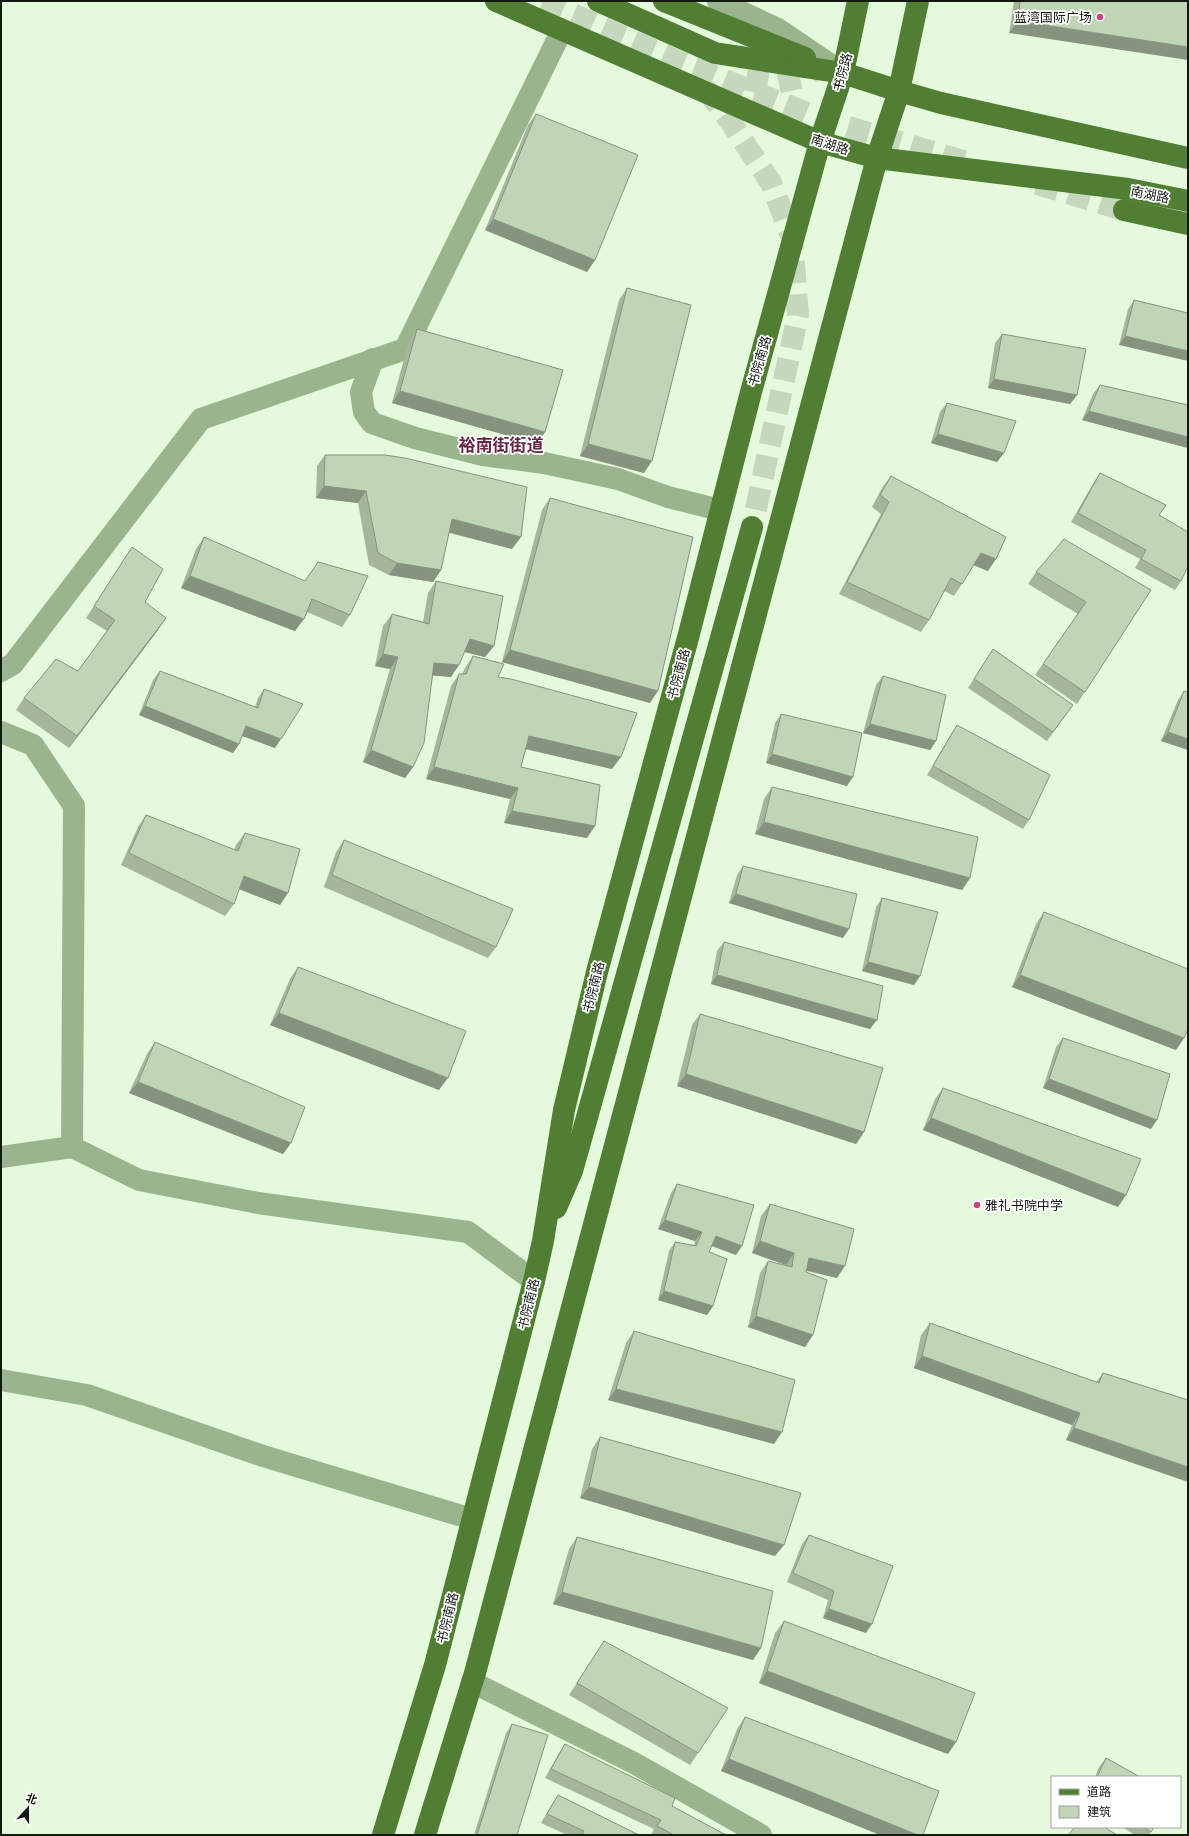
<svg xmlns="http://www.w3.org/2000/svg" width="1189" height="1836" viewBox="0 0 1189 1836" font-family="Poppins,'Noto Sans SC',sans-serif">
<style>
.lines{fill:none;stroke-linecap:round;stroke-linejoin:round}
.major-tunnel{stroke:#c5d8bd;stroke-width:22;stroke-dasharray:22 11;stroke-linecap:butt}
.minor{stroke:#9ab58e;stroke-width:22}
.major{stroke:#507f34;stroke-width:22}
.wall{fill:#a5b69d}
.shaded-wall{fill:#86947f}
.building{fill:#c0d4b6;stroke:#86947f}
.poi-dot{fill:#cb437e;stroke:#fff;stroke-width:1.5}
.labels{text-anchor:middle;stroke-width:3.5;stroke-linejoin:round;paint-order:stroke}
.poi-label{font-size:13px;fill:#12190f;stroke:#fff;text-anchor:end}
.street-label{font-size:13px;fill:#12190f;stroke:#fff}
.district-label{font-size:17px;font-weight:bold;fill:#672541;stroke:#fff}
</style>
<rect width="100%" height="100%" fill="#e5fadc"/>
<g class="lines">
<g class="major-tunnel">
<polyline points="543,1 687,65 822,119 970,163"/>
<polyline points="746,80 772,84 804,77 826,63"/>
<polyline points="705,88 732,124 771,183 792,238 798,315 752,527"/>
<polyline points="1037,184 1124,210"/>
</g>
<g class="minor">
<polyline points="718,1 778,29 843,73"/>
<polyline points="373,359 361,392 364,412 372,423 415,438 483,455 544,463 618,479 668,497 720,510"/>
<polyline points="1,671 13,664 201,419 405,349 562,30"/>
<polyline points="1,732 33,745 74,806 72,1147"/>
<polyline points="1,1157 72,1147 139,1180 258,1203 468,1232 534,1281"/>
<polyline points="1,1380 87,1395 263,1456 472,1519"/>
<polyline points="472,1682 634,1763 761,1835"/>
</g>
<g class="major">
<polyline points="496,1 820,142 877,158 1128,189 1188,201"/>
<polyline points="598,1 715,53 843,73 899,91 941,103 1188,158"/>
<polyline points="664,1 805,58"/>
<polyline points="1124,210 1188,224"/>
<polyline points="556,1208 572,1171 752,527"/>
<polyline points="383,1835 435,1665 534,1281 543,1241 564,1110 597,972 689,634 751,392 820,142 843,73 858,1"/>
<polyline points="425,1835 475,1673 877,158 899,91 918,1"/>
</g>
</g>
<g class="wall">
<polygon points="1014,1 1188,1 1009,33"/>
<polygon points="536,114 595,260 587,272 485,230 528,125"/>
<polygon points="627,288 644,473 580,456 619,300"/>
<polygon points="1134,300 1188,313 1119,345 1128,309"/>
<polygon points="417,329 545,432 537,444 392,403 409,341"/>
<polygon points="1002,334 1077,395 1070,404 988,388 995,343"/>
<polygon points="1100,385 1188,405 1188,448 1082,420 1093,394"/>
<polygon points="947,403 1004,453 997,462 931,443 940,412"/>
<polygon points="325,455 512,549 449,533 441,570 433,582 389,575 369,565 358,503 316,498 317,466"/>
<polygon points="1100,473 1159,515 1181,581 1175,590 1135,568 1140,559 1071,522 1094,482"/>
<polygon points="891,476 988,571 974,565 962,584 954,596 944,591 929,620 921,632 839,594 881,514 872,507 882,488"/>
<polygon points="550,498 650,703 502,662 542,510"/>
<polygon points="204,537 350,615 342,627 307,612 295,631 181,588 196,549"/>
<polygon points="132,547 145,602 158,630 69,748 16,710 24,698 78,671 107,631 86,618"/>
<polygon points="1036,572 1151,590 1085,692 1077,704 1035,675 1078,614 1028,584"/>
<polygon points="436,581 494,646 485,657 464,652 451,677 433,675 413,767 405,778 363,762 390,669 375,666 383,626 392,614 423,622 428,593"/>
<polygon points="993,649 1073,705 1047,741 968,688"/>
<polygon points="473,656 498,677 612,769 526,749 521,767 587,838 504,823 510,799 426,779 451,686 459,674 462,674 465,668"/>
<polygon points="160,671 255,707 258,698 264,689 275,748 242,736 239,744 233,753 139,715 153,680"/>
<polygon points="883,676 936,741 930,750 863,733 876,685"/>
<polygon points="1184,691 1188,692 1188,750 1161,741 1178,700"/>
<polygon points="781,714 847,786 766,763 775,723"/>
<polygon points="957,725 1029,820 1023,829 927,775 951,734"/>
<polygon points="772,787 970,878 962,890 755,834 764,799"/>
<polygon points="146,815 234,850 236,845 245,833 280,905 239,889 234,904 225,916 121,865 138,827"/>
<polygon points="344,840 496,947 488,958 324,887 336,852"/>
<polygon points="743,866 843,938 729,903 737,875"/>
<polygon points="882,898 920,976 914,985 862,971 876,907"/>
<polygon points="1044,912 1184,1038 1176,1050 1012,987 1036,924"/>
<polygon points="724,942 870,1029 711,984 717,951"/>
<polygon points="298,967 439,1090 270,1025 290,979"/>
<polygon points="700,1014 864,1132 856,1144 677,1086 692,1025"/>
<polygon points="1063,1038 1151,1129 1043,1088 1056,1047"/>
<polygon points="155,1042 291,1143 283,1154 129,1093 147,1054"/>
<polygon points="943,1088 1118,1207 923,1130 935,1099"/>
<polygon points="677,1184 736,1255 711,1246 709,1252 713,1306 707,1315 658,1300 669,1251 675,1242 694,1245 695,1241 658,1229 671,1193"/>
<polygon points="770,1204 837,1278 807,1271 813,1335 805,1347 748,1327 760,1273 768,1261 786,1266 786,1265 752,1253 761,1216"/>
<polygon points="930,1323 1096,1382 1103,1373 1188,1400 1066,1440 1072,1425 914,1368 921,1335"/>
<polygon points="634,1331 774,1444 608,1400 626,1343"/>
<polygon points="600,1437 775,1556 580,1498 592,1449"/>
<polygon points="809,1535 866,1633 823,1618 828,1600 787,1582 802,1544"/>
<polygon points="577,1537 753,1660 553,1604 569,1549"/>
<polygon points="784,1621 948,1754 759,1683 775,1633"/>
<polygon points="604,1641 698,1753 690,1765 569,1695"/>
<polygon points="745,1717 923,1835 721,1771 737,1729"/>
<polygon points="512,1724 517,1835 474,1835 506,1733"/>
<polygon points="565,1744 672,1806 726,1835 651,1835 654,1829 545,1778 559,1753"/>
<polygon points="1106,1758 1140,1777 1095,1777 1099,1767"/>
<polygon points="558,1795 639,1835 567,1835 541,1823 552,1804"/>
<polygon points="1122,1827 1154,1827 1149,1835 1135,1835"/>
</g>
<g class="shaded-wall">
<polygon points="1018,21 1188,47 1188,60 1009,33"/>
<polygon points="493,219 595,260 587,272 485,230"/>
<polygon points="1125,336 1188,351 1188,361 1119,345"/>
<polygon points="994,379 1077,395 1070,404 988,388"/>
<polygon points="400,391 545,432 537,444 392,403"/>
<polygon points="1089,411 1188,437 1188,448 1082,420"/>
<polygon points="938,434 1004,453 997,462 931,443"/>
<polygon points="588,444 652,461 644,473 580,456"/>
<polygon points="324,486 366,491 358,503 316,498"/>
<polygon points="452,519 521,537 512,549 444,531"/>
<polygon points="981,553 996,559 988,571 973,565"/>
<polygon points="397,563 441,570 433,582 389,575"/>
<polygon points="190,576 304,619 295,631 181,588"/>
<polygon points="166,618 158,630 69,748 77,736"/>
<polygon points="470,639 494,646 485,657 461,651"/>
<polygon points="510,650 658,691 650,703 502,662"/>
<polygon points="383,654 398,657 390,669 375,666"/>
<polygon points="434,663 459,665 451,677 426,675"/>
<polygon points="145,706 239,744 233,753 139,715"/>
<polygon points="870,724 936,741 930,750 863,733"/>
<polygon points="246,726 281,739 275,748 240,735"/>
<polygon points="1168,732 1188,739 1188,750 1161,741"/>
<polygon points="529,736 621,757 612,769 521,748"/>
<polygon points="371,750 413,767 405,778 363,762"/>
<polygon points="772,754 853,777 847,786 766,763"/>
<polygon points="434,767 518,788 510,799 426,779"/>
<polygon points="512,811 595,826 587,838 504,823"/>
<polygon points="764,822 970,878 962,890 755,834"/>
<polygon points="244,876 288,893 280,905 236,888"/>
<polygon points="736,894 849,929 843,938 729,903"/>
<polygon points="868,962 920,976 914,985 862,971"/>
<polygon points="717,975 877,1020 870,1029 711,984"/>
<polygon points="1020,975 1184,1038 1176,1050 1012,987"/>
<polygon points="279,1013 448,1078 439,1090 270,1025"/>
<polygon points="686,1074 864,1132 856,1144 677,1086"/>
<polygon points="1049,1079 1157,1120 1151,1129 1043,1088"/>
<polygon points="138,1082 291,1143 283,1154 129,1093"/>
<polygon points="931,1118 1126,1195 1118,1207 923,1130"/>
<polygon points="665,1220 702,1232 695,1241 658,1229"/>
<polygon points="716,1236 742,1246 736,1255 710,1245"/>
<polygon points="760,1241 794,1253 786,1265 752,1253"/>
<polygon points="809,1258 845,1266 837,1278 801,1269"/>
<polygon points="664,1291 713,1306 707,1315 658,1300"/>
<polygon points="756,1316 813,1335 805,1347 748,1327"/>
<polygon points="922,1356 1080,1413 1072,1425 914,1368"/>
<polygon points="616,1389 782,1432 774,1444 608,1400"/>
<polygon points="1074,1428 1188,1467 1188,1482 1066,1440"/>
<polygon points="589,1487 784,1545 775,1556 580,1498"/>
<polygon points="562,1592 761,1648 753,1660 553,1604"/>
<polygon points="829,1609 872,1624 866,1633 823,1618"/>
<polygon points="767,1671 956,1742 948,1754 759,1683"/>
<polygon points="729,1759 918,1835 880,1835 721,1771"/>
</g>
<g class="building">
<polygon points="1020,1 1188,1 1188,47 1018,21"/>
<polygon points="536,114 638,155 595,260 493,219"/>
<polygon points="627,288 691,305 652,461 588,444"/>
<polygon points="1134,300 1188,313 1188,351 1125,336"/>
<polygon points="417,329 563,370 545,432 400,391"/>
<polygon points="1002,334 1086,349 1077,395 994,379"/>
<polygon points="1100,385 1188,405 1188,437 1089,411"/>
<polygon points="947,403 1016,421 1004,453 938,434"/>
<polygon points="325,455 385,455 405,458 527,487 521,537 452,519 441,570 397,563 378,553 366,491 324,486"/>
<polygon points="1100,473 1166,505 1159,515 1188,532 1188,566 1181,581 1141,559 1146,550 1078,513"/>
<polygon points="891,476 1006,537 996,559 981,553 962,584 951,578 929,620 847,582 889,502 880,495"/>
<polygon points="550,498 693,537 658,691 510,650"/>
<polygon points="204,537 305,581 318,562 368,576 350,615 312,599 304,619 190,576"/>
<polygon points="1064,539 1151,590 1085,692 1043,664 1086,602 1036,572"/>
<polygon points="132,547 163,569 145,602 166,618 77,736 24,698 56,659 78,671 115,620 94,606"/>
<polygon points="436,581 503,596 494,646 470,639 459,665 434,663 424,743 413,767 371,750 398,657 383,654 392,614 429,624"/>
<polygon points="993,649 1073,705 1053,732 974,679"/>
<polygon points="473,656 504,664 498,677 511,679 637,713 621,757 529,736 521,767 600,785 595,826 512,811 518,788 434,767 459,674 466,674"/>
<polygon points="160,671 258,708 264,689 303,704 281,739 246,726 239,744 145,706"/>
<polygon points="883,676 946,695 936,741 870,724"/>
<polygon points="1184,691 1188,692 1188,739 1168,732"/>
<polygon points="781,714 862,733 853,777 772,754"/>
<polygon points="957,725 1050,775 1029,820 933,766"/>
<polygon points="772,787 978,837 970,878 764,822"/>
<polygon points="146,815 238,851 245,833 300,849 288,893 244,876 234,904 129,853"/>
<polygon points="344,840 513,909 496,947 332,875"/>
<polygon points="743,866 857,894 849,929 736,894"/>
<polygon points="882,898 938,912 920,976 868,962"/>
<polygon points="1044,912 1188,969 1188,1029 1184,1038 1020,975"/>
<polygon points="724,942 883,986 877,1020 717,975"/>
<polygon points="298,967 466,1031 448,1078 279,1013"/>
<polygon points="700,1014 883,1068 864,1132 686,1074"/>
<polygon points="1063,1038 1170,1074 1157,1120 1049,1079"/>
<polygon points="155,1042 305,1107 291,1143 138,1082"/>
<polygon points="943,1088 1141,1159 1126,1195 931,1118"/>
<polygon points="677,1184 754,1205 742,1246 716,1236 709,1252 727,1259 713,1306 664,1291 675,1242 696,1246 702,1232 665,1220"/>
<polygon points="770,1204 854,1229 845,1266 809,1258 806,1272 827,1280 813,1335 756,1316 768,1261 792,1267 794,1253 760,1241"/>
<polygon points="930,1323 1099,1383 1103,1373 1188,1400 1188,1467 1074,1428 1080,1413 922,1356"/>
<polygon points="634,1331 795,1380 782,1432 616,1389"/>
<polygon points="600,1437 801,1493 784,1545 589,1487"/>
<polygon points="809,1535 893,1566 872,1624 829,1609 834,1591 793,1573"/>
<polygon points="577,1537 773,1591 761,1648 562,1592"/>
<polygon points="784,1621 975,1693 956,1742 767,1671"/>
<polygon points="604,1641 728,1708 698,1753 577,1683"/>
<polygon points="745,1717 939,1791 923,1835 918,1835 729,1759"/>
<polygon points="512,1724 548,1735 517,1835 477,1835"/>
<polygon points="565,1744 675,1798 672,1806 726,1835 674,1835 657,1826 661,1820 551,1769"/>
<polygon points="1106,1758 1140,1777 1097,1777"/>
<polygon points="558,1795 639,1835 582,1835 584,1831 547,1814"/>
<polygon points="1075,1827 1104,1827 1117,1835 1068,1835"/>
<polygon points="1143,1827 1154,1827 1151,1832"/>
</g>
<g class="poi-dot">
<circle cx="1100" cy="17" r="4"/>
<circle cx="977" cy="1205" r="4"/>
</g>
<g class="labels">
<g class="poi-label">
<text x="1092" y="22">蓝湾国际广场</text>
<text x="985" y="1210" text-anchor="start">雅礼书院中学</text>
</g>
<g class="street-label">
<text transform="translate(842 72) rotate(-75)" y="5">书院路</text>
<text transform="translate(830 144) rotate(18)" y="5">南湖路</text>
<text transform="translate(1150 194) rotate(11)" y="5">南湖路</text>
<text transform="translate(759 361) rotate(-74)" y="5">书院南路</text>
<text transform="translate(678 674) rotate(-75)" y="5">书院南路</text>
<text transform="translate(593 987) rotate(-76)" y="5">书院南路</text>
<text transform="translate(528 1304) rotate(-76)" y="5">书院南路</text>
<text transform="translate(447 1618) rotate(-76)" y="5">书院南路</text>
</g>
<g class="district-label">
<text x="501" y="451">裕南街街道</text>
</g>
</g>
<rect width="1189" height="1836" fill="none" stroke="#12190f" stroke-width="4"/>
<rect x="1051" y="1776" width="130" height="52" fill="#ffffff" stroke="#a0a39f"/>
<rect x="1059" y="1789" width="20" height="6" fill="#507f34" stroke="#a0a39f"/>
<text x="1087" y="1796" font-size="12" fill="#12190f">道路</text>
<rect x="1059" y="1806" width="20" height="12" fill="#c0d4b6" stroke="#a0a39f"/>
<text x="1087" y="1816" font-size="12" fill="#12190f">建筑</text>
<g transform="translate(28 1808) rotate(21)" stroke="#ffffff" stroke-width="3" paint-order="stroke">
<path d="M0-3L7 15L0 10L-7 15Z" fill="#12190f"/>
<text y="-6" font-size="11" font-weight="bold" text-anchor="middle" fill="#12190f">北</text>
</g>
</svg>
